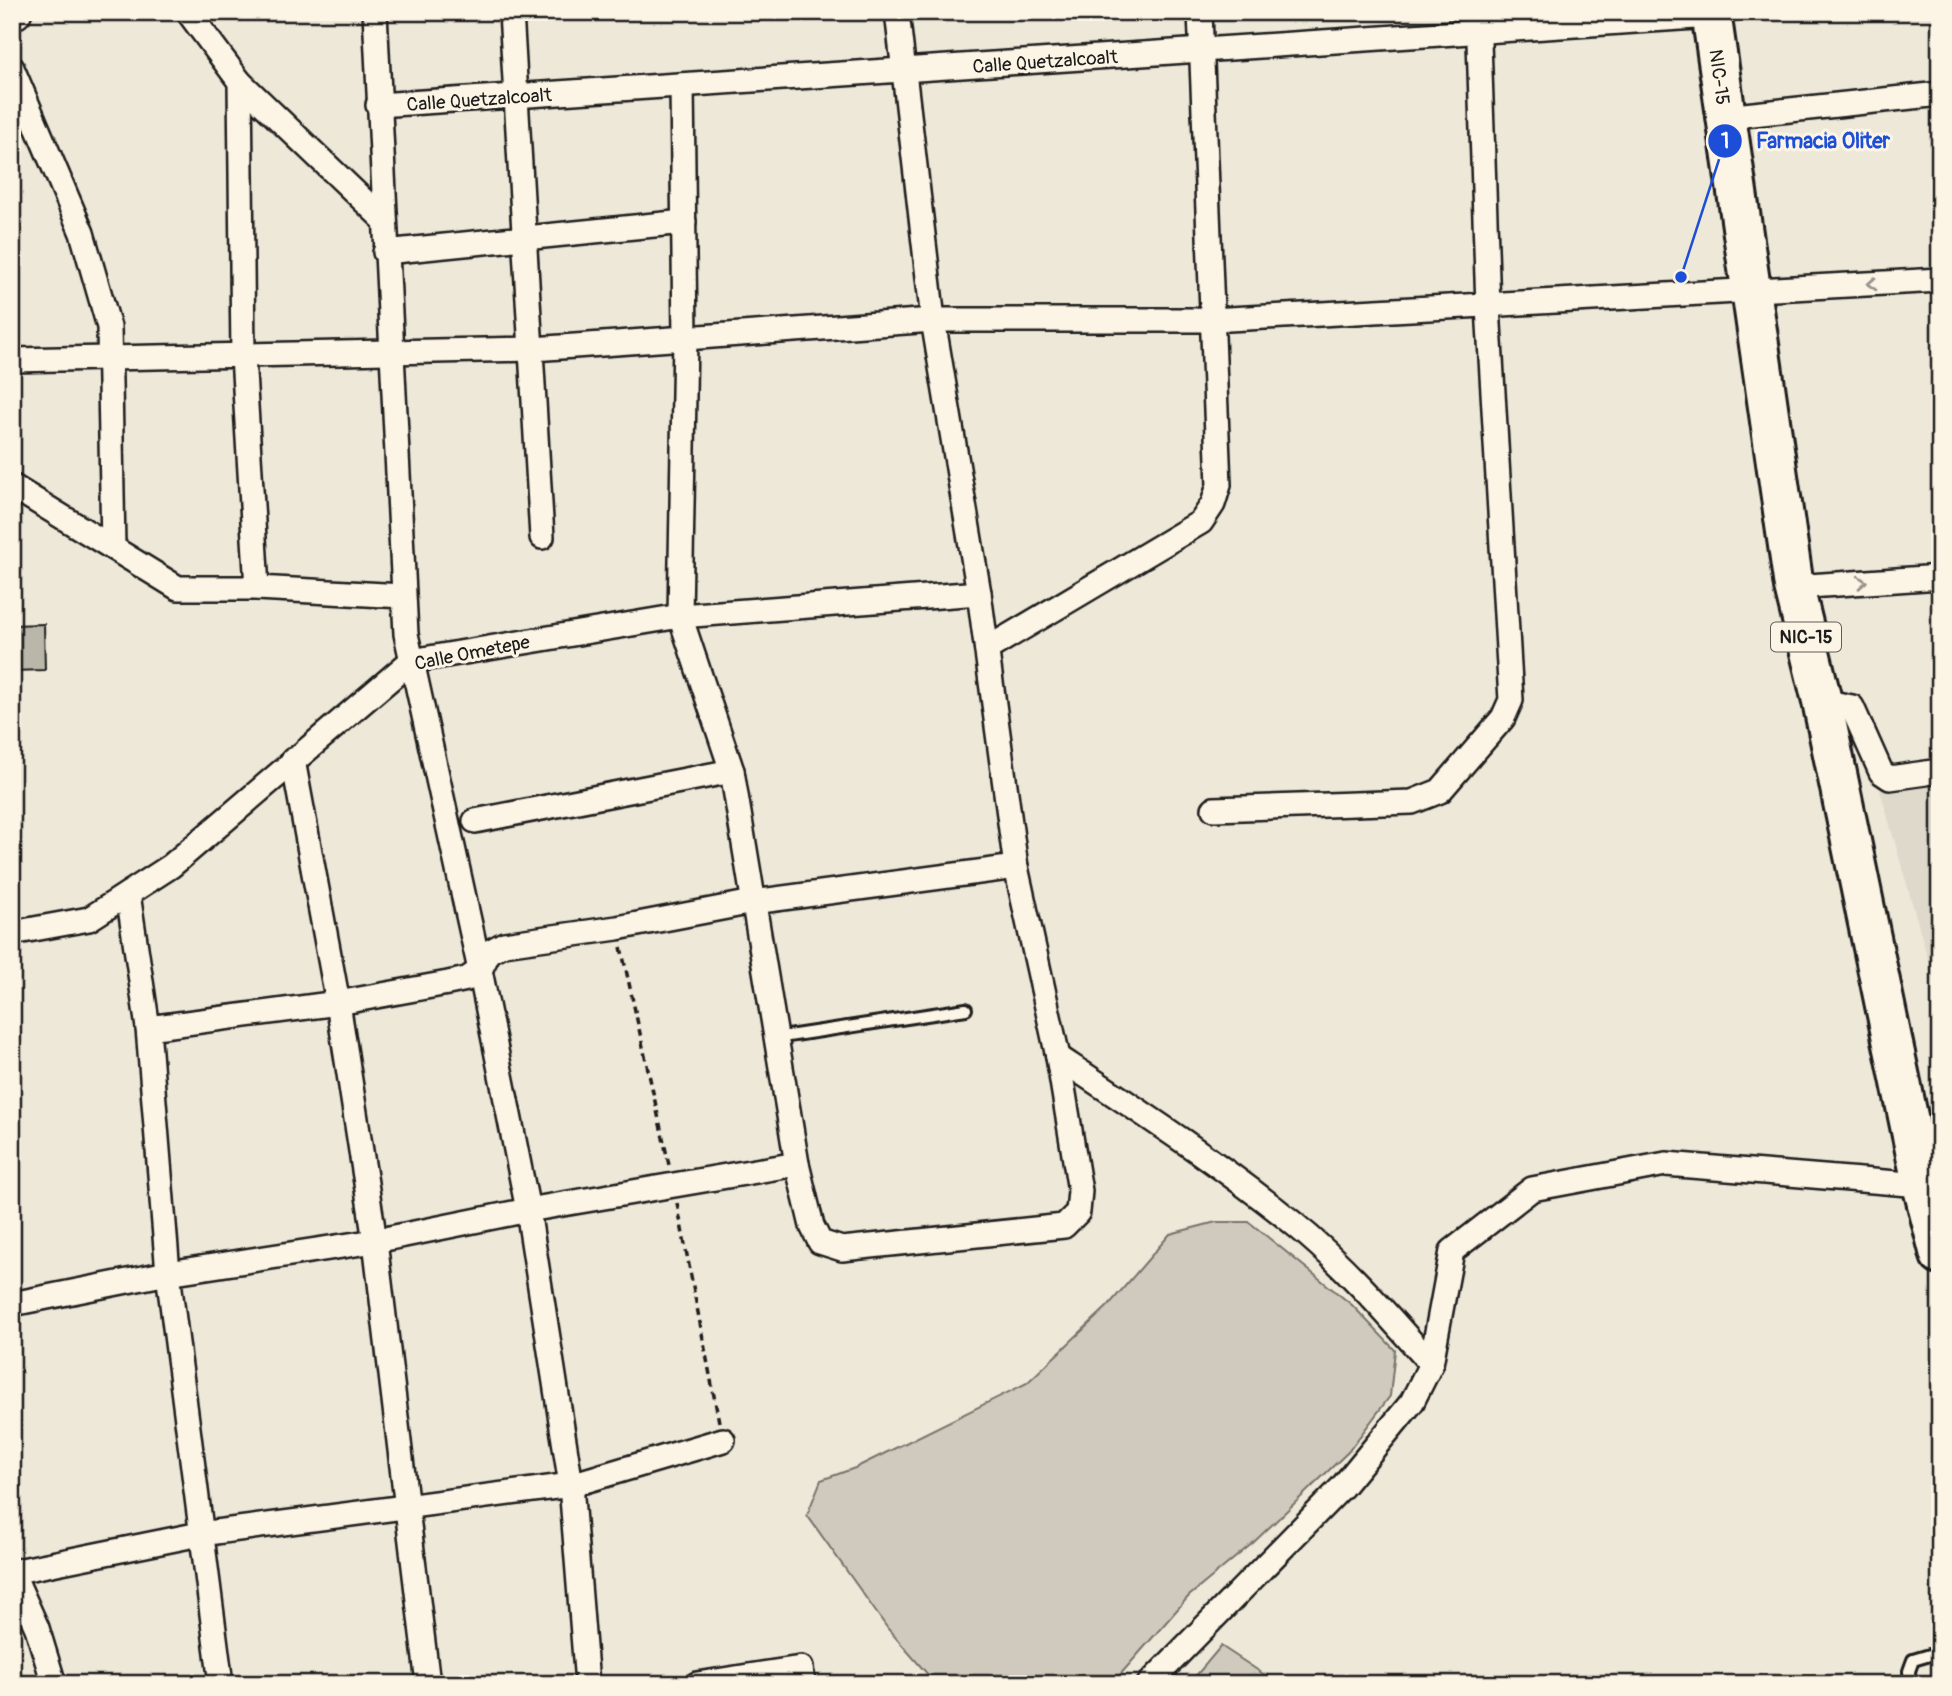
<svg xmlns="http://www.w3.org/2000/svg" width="1952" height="1696" viewBox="0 0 1952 1696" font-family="Pangolin,sans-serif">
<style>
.built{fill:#ded9cb}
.green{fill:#cfcabd;stroke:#76736c;stroke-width:2}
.building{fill:#bab6aa;stroke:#1c1c1c;stroke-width:2}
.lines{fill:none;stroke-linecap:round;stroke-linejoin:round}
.lane-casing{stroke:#1c1c1c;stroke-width:16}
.street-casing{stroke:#1c1c1c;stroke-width:28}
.secondary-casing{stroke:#1c1c1c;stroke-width:37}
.highway-casing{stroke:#1c1c1c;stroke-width:44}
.path{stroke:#1c1c1c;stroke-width:3.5;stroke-dasharray:7 5;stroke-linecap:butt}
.lane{stroke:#fcf5e5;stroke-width:10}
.street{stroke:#fcf5e5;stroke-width:23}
.secondary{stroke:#fcf5e5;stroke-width:32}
.highway{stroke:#fcf5e5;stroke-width:38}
.oneway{stroke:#97938b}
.labels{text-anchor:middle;stroke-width:6;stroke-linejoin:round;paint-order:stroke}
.shield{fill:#fcf5e5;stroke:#5f5d58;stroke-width:2}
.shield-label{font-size:18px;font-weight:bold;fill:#1c1c1c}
.street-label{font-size:19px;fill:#1c1c1c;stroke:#fcf5e5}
.leader{fill:none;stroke:#1d4ed8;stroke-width:2.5}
.callout-dot{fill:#1d4ed8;stroke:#fcf5e5;stroke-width:2.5}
.mark-label{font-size:21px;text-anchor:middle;font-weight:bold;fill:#fff}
.callout-label{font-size:21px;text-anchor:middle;font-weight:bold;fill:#1d4ed8;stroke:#fcf5e5;stroke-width:6;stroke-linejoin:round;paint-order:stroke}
</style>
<rect width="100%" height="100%" fill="#eee8d9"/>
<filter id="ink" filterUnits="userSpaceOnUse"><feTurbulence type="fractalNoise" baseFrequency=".0143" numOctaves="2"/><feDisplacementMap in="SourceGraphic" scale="14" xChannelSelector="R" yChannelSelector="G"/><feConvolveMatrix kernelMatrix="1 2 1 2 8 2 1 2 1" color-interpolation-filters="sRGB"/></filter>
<g filter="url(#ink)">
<polygon class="built" points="1940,782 1940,1001 1880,790"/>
<g class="green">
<polygon points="1216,1222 1249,1222 1352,1305 1395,1350 1390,1396 1348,1452 1254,1542 1189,1596 1112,1684 936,1684 888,1629 807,1515 821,1480 855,1468 1027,1383 1108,1306 1170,1234"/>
<polygon points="1221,1646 1274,1681 1274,1684 1189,1684"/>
</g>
<g class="building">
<polygon points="44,624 45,670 12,671 12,625"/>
<polygon points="1940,915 1940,940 1938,941 1933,917"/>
</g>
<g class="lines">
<g class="lane-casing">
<g id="lane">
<polyline points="775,1038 966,1009"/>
<polyline points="1910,1684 1909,1671 1913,1660 1940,1652"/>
</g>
</g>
<g class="street-casing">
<g id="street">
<polyline points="188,12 240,82 384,220"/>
<polyline points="375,12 406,634 480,970 528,1210 571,1485 587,1684"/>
<polyline points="511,12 542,537"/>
<polyline points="12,68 82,233 109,327 113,548"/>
<polyline points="240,82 243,356 257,588"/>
<polyline points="682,85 685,338 680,616 732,771 797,1164 812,1226 820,1242 842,1249 1064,1226 1078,1212 1080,1191 1058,1057 1016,867 979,593 933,320 897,12"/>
<polyline points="378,105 1711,16"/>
<polyline points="1725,117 1940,94"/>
<polyline points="385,252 684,222"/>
<polyline points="12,360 533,349 933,320 1210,320 1940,280"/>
<polyline points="12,486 178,588 257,588 403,596"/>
<polyline points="1794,587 1940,577"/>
<polyline points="987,649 1201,522 1213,504 1219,485 1200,12"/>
<polyline points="1822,701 1852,707 1881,772 1890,778 1940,771"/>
<polyline points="293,760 338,1003 375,1241 428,1684"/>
<polyline points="1214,809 1412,802 1440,791 1503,718 1511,700 1488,307 1478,12"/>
<polyline points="475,821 732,771"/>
<polyline points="128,894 148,1028 168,1273 221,1684"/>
<polyline points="12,933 89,919 171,866 411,661 680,616 979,593"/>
<polyline points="148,1028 338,1003 448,983 467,979 480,970 489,952 504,944 617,928 753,902 1016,867"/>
<path d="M 1058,1057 C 1138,1110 1219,1163 1293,1223 C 1344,1264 1388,1315 1431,1364"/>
<polyline points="12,1304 168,1273 375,1241 528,1210 797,1164"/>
<polyline points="12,1572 200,1534 571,1485 723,1440"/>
<polyline points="12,1572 37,1628 54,1684"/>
<polyline points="697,1684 801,1668 803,1684"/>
<polyline points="1149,1684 1342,1487 1412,1402 1431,1364 1452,1251 1532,1189 1666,1164 1933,1186"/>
</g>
</g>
<g class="secondary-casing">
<polyline id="secondary" points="12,13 15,12"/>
</g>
<g class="highway-casing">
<polyline id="highway" points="1711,12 1794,587 1822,701 1922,1184 1940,1255"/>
</g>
<g class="path">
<polyline points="621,947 669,1165"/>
<polyline points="677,1203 719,1422"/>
</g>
<use href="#lane" class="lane"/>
<use href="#street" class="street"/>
<use href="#secondary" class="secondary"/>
<use href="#highway" class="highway"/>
</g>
<defs><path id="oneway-chevron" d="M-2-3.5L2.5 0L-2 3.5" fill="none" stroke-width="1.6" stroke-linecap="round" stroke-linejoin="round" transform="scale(1.75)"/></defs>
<g class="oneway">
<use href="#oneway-chevron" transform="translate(1872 284) rotate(176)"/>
<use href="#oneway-chevron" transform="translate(1862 582) rotate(-4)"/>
</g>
</g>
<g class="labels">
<rect class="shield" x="1771" y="622.5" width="70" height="29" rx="5"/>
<g class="shield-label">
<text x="1806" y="643">NIC-15</text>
</g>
<g class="street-label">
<text transform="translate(1045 61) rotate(-4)" y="7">Calle Quetzalcoalt</text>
<text transform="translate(1720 77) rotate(82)" y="7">NIC-15</text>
<text transform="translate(479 99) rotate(-4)" y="7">Calle Quetzalcoalt</text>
<text transform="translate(472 652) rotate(-11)" y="7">Calle Ometepe</text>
</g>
</g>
<path class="leader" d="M1681 277L1725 141"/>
<g class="callout-dot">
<circle cx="1681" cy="277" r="7"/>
<circle cx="1725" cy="141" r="18"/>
</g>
<g class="mark-label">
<text x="1725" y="148">1</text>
</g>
<g class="callout-label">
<text x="1823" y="148">Farmacia Oliter</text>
</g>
<rect width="1952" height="1696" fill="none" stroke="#fcf5e5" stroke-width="42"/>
<rect x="21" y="21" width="1910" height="1654" fill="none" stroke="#1c1c1c" stroke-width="2.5" filter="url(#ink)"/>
</svg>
